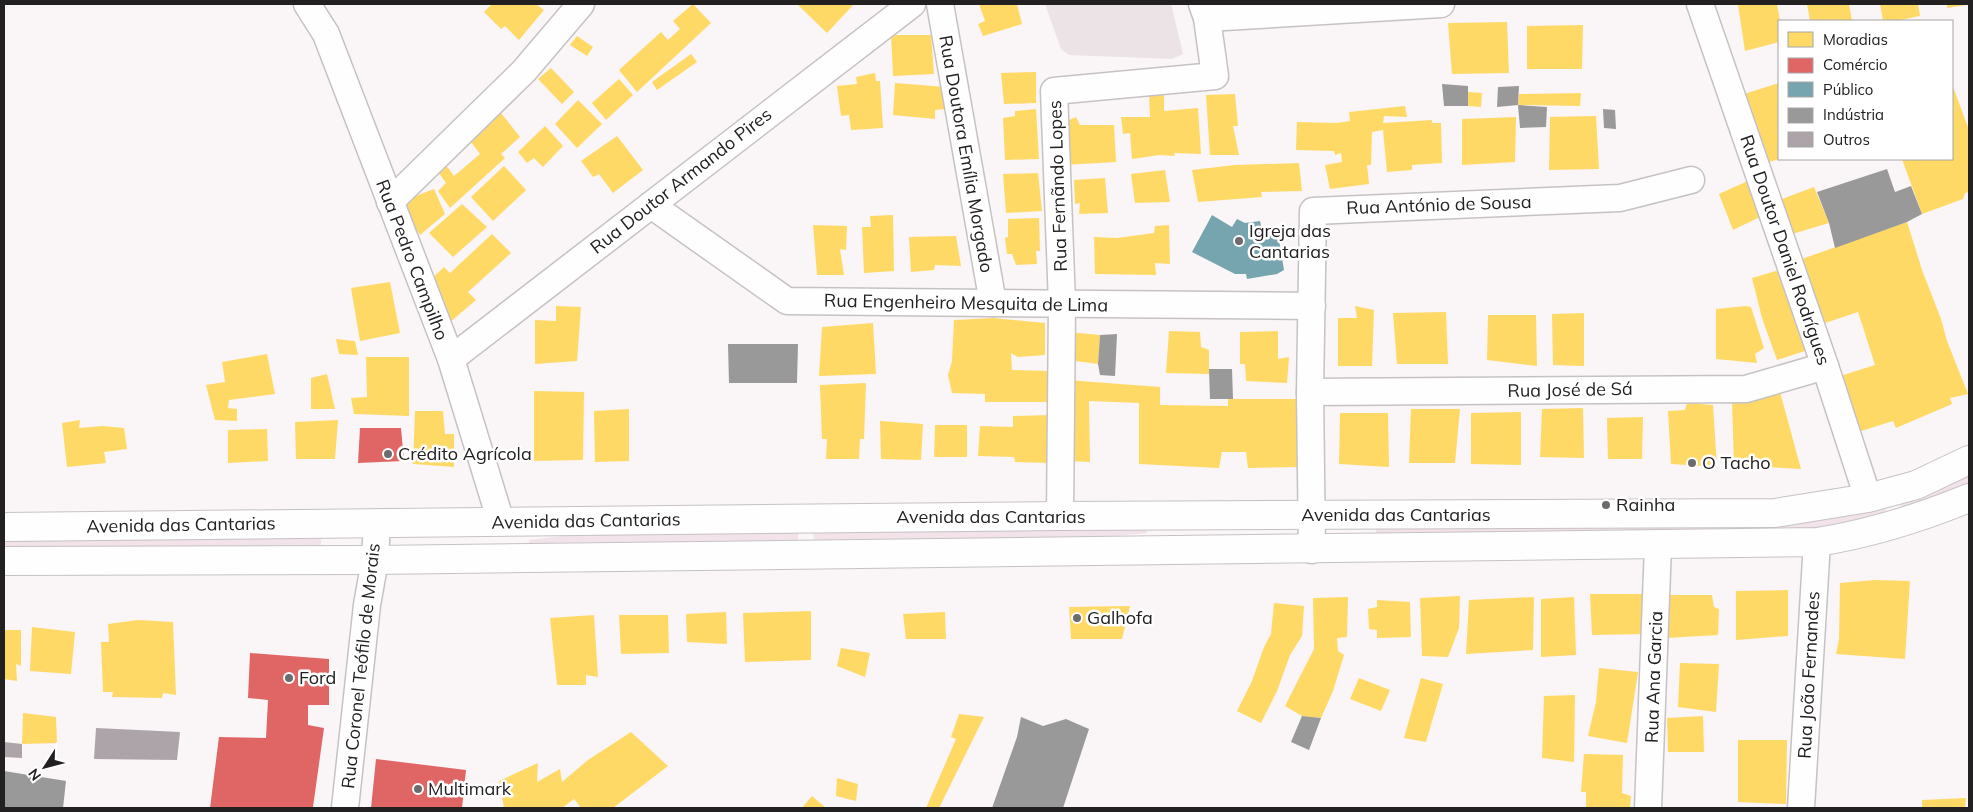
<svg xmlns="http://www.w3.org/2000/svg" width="1973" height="812" viewBox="0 0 1973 812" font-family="Mulish,sans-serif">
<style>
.built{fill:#ece3e7}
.green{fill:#f2e2ea}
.homes{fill:#ffd966}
.shops{fill:#e06666}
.public{fill:#76a5af}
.industry{fill:#999}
.building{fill:#aca4a8}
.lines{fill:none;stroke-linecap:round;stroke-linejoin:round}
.minor-casing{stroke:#c6c2c4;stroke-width:29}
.primary-casing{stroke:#c6c2c4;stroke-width:30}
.minor{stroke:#fefefe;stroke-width:26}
.primary{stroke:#fefefe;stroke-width:28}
.poi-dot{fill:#6e6b6c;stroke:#fff;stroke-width:2}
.labels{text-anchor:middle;stroke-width:5;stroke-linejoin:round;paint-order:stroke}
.street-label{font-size:18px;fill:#232021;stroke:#fff}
.poi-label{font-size:18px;fill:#232021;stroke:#fff;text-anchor:start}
</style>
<rect width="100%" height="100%" fill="#faf5f7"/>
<polygon class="built" points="1045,4 1171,4 1183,54 1172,59 1069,55 1061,49"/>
<g class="green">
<polygon points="1969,473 1969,484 1903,510 1900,502"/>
<polygon points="1884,506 1887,515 1842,527 1781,531 1376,537 1376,527 1780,523 1843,516"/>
<polygon points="1146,529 1147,533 1098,538 814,541 813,532"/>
<polygon points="798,531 798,541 529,543 529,540 590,533"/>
<polygon points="321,536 321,545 4,548 4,538"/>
</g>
<g class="homes">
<polygon points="492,4 536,4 544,10 519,40 505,26 501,29 484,12"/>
<polygon points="693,4 711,23 637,92 619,70 661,32 668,40 680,29 673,21"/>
<polygon points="797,4 854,4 827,33"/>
<polygon points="979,4 1017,4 1022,24 983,36 978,24 985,21"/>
<polygon points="1745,4 1777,4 1780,21 1779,42 1745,51 1738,5"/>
<polygon points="1807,4 1849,4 1852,21 1810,21"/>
<polygon points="1880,4 1918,4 1920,16 1896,21 1883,21"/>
<polygon points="1947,4 1966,4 1966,5 1947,8"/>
<polygon points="1507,22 1509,73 1452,74 1448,23"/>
<polygon points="1583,25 1582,69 1527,69 1527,26"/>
<polygon points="891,35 931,35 934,74 893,76"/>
<polygon points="577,36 593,47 587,56 570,45"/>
<polygon points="691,54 697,62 657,90 652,82"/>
<polygon points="551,68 574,92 562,104 538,79"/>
<polygon points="1036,72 1036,103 1004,104 1001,73"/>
<polygon points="875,73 876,81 880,81 883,128 851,130 849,115 841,116 837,86 857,84 856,77"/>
<polygon points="619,79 633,95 606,120 592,103"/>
<polygon points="895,83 946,87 945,109 935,110 935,119 893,115"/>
<polygon points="1779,83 1779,159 1763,164 1744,94"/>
<polygon points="1952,84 1969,130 1969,192 1965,193 1963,199 1922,214 1902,159 1952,159"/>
<polygon points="1164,92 1164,111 1198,108 1201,154 1174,153 1175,156 1159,155 1132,159 1130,133 1123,134 1121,117 1150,117 1149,94"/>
<polygon points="1468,92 1482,93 1481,107 1468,106"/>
<polygon points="1581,93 1580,106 1518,105 1519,94"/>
<polygon points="1235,94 1238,126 1233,126 1239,155 1210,155 1206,95"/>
<polygon points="578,100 602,124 577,148 555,124"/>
<polygon points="1405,106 1407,117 1384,116 1383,123 1432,120 1432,123 1441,123 1442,163 1412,165 1412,170 1387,172 1383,130 1372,132 1371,165 1367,165 1369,184 1330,189 1325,165 1342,162 1341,153 1335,155 1334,151 1296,150 1297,122 1336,123 1350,121 1349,112"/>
<polygon points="1036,109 1039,159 1005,160 1003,118 1015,116 1015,111"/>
<polygon points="501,113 520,137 501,154 505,158 450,208 438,191 446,183 436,169 443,161 454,176 480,154 471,142"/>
<polygon points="1596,116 1599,169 1549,170 1550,117"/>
<polygon points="1076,117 1080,125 1114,125 1116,162 1063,165 1060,144 1069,142 1069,120"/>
<polygon points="1516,117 1515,162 1462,165 1462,119"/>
<polygon points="545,126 563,146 543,167 534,158 527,163 518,152"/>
<polygon points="617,136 643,170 613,193 599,174 593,177 581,161"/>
<polygon points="1299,163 1302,191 1261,192 1262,197 1198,202 1192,170 1235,165"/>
<polygon points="504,166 526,190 493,221 471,197"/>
<polygon points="1165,170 1170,202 1135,203 1131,174"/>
<polygon points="1038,173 1042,211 1006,213 1003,174"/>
<polygon points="1105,178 1108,213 1079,214 1080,203 1075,204 1074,180"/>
<polygon points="1752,179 1764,215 1733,230 1719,194"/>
<polygon points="1814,187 1829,223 1789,235 1777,201"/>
<polygon points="434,189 445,214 420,235 400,202"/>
<polygon points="462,204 487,227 453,257 429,233"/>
<polygon points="893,215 894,271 864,273 862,227 871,227 870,216"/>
<polygon points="1039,218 1040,251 1036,251 1037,264 1016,265 1012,254 1007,254 1005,238 1008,237 1008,219"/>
<polygon points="1907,222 1922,270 1941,319 1947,341 1968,394 1950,398 1952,404 1896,428 1893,421 1855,433 1837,377 1875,365 1862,324 1858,312 1822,324 1796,261"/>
<polygon points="813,225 847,226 846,250 840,249 844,275 817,275"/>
<polygon points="1169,225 1170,264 1155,263 1156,275 1095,274 1094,237 1117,238 1154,233 1155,226"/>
<polygon points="492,234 511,253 468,292 476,300 442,329 426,284 444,267 450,273"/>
<polygon points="956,236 961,266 935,265 934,270 911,272 909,237"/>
<polygon points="1786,268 1811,349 1777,360 1762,318 1752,278"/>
<polygon points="390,282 400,333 360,341 351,288"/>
<polygon points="556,306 581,307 577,361 535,364 535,320 556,321"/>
<polygon points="1355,306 1374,310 1372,366 1338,366 1338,318 1357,318"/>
<polygon points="1746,306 1751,307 1764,348 1755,354 1757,363 1716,359 1716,309"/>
<polygon points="1446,312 1448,364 1397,364 1393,313"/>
<polygon points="1584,313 1584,366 1553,365 1552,314"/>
<polygon points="1488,315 1536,315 1537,366 1487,360"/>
<polygon points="993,318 1045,323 1045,355 1018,357 1011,353 1012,370 1048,371 1048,402 985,402 985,394 952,393 948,375 952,361 954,320"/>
<polygon points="873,323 876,374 819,376 822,327"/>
<polygon points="1169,331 1200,332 1201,347 1209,350 1209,374 1166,373"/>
<polygon points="1278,331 1278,359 1289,357 1287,383 1246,381 1245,364 1240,364 1240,332"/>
<polygon points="1068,332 1100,335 1098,364 1068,360"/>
<polygon points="336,339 355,341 358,355 339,354"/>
<polygon points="267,354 275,394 229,400 228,408 237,409 237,421 215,420 206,385 225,382 222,362"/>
<polygon points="366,357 409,357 409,416 354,414 351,398 367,397"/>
<polygon points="327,374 335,409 311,409 311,378"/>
<polygon points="1067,380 1160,387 1160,405 1228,406 1228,399 1300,399 1298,467 1248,468 1246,452 1222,452 1219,468 1139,464 1139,403 1089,401 1090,462 1068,461"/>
<polygon points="866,383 864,439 860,439 859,459 826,459 827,439 822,439 820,385"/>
<polygon points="534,391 584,392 583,460 534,461"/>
<polygon points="1780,392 1801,469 1734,465 1732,400"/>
<polygon points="1687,403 1713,405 1717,467 1671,464 1668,411 1685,410"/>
<polygon points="1583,408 1584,458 1540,457 1542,409"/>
<polygon points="629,409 629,461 595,462 594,411"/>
<polygon points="1411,409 1460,409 1455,463 1409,463"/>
<polygon points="415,411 443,411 445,434 454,434 454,467 413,464"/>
<polygon points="1521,412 1521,465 1471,464 1471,413"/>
<polygon points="1340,413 1388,413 1389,467 1339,464"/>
<polygon points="1049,415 1047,463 1015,462 1014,457 978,456 980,426 1013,427 1013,416"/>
<polygon points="1643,417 1642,459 1608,459 1607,418"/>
<polygon points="80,420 79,428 102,426 124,428 127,449 104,452 106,463 67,467 62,423"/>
<polygon points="338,420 335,459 296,459 295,422"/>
<polygon points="880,421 923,424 921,460 881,459"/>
<polygon points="935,425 967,425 967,457 934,457"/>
<polygon points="267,429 268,461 228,463 228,430"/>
<polygon points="1875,580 1910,581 1905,659 1836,654 1839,639 1840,583"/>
<polygon points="1788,590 1788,636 1736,640 1736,591"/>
<polygon points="1590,594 1646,594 1648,634 1592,635"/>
<polygon points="1668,595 1712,595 1714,607 1719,609 1718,635 1667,638"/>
<polygon points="1460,596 1459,628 1448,657 1422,656 1420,598"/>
<polygon points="1348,597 1347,637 1337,638 1338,651 1344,655 1333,691 1321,718 1302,716 1285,706 1314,649 1313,598"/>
<polygon points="1534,597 1533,650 1466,654 1469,600"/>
<polygon points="1574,597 1576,655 1541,657 1541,599"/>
<polygon points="1377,600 1410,602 1411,637 1377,638 1377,630 1369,629 1368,609 1377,607"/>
<polygon points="1274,603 1304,606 1302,636 1290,655 1277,691 1261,723 1237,711 1252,681 1264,647 1271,634"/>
<polygon points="1130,606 1122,639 1071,639 1069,607"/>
<polygon points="811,611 811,660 745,662 743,613"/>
<polygon points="726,612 727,644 687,642 686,614"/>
<polygon points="945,612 946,639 906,639 903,614"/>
<polygon points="594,615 598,677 586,675 586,685 557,685 550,618"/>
<polygon points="619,615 668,615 669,653 621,654"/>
<polygon points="138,620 173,622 176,695 163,693 162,698 112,697 113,692 103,692 101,642 109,642 108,624"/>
<polygon points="32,627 75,632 71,674 30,671"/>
<polygon points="4,630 21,630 21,666 16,664 17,681 4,679"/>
<polygon points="841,648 870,653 865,677 837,666"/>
<polygon points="1680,663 1719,664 1716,712 1678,707"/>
<polygon points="1599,668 1638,672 1627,743 1588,736 1596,702"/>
<polygon points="1359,678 1390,690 1381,711 1350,699"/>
<polygon points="1421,678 1443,684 1426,742 1404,738"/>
<polygon points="1575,695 1574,762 1542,758 1544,696"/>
<polygon points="23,713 56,717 57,743 22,744"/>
<polygon points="959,714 984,717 939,808 926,808 956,739 951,737"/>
<polygon points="1703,716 1704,752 1668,752 1667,718"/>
<polygon points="631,732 668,766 613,808 581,808 574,799 562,808 504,808 499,781 538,763 537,782 560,769 562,782 588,760"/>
<polygon points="1738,740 1787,740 1786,804 1738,802"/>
<polygon points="1584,754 1623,755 1622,793 1631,796 1630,808 1586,808 1586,792 1581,792"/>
<polygon points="837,778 858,784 856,801 836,796"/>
<polygon points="812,796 826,808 802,808"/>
<polygon points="1966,798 1965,808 1922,808 1922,800"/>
</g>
<g class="shops">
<polygon points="360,428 401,428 404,461 358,463"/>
<polygon points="250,653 329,659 329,705 308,705 308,725 324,728 313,807 210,808 219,737 266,738 268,700 248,698"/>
<polygon points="376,759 466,770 462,808 371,808"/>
</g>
<polygon class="public" points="1212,215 1232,227 1237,219 1245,223 1260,221 1262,230 1277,228 1284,270 1277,274 1247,279 1246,274 1235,274 1192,252"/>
<g class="industry">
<polygon points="1442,84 1468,86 1468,106 1444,106"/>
<polygon points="1519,86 1518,105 1497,107 1498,87"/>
<polygon points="1518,105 1547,107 1546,127 1520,128"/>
<polygon points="1603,109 1615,110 1616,129 1604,128"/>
<polygon points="1887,169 1895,192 1911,186 1922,214 1907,222 1835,248 1829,223 1817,192"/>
<polygon points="1117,334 1115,376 1100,375 1098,364 1100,335"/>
<polygon points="728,344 798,344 797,383 729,383"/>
<polygon points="1209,369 1232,369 1233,399 1210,399"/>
<polygon points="1302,716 1321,718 1309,750 1291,742"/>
<polygon points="1021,717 1043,726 1066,719 1089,729 1063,808 992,808 1017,737"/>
<polygon points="4,771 66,781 63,808 4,808"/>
</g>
<g class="building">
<polygon points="96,728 180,732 177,760 94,759"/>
<polygon points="4,742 22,744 22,758 4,757"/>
</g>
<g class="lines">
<g class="minor-casing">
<g id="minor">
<polyline points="307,4 326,34 451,359 501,522"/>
<polyline points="940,4 993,303"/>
<polyline points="1700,4 1825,366 1868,498"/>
<polyline points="1207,18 1441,4"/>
<polyline points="390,202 524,71 581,4"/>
<polyline points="651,205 787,301 1312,306"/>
<polyline points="451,359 912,4"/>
<polyline points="1310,392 1746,389 1825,366"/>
<polyline points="1060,516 1062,304 1054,91 1215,76 1207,18 1202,4"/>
<polyline points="1312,550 1310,392 1313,211 1620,198 1691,180"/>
<polyline points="345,808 367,605 375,560 377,523"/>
<polyline points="1648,808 1658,545"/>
<polyline points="1801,808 1817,542"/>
</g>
</g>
<g class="primary-casing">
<g id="primary">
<polyline points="4,527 1060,516 1775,513 1868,498 1916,485 1969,460"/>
<path d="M 4,561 L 375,560 L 1817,542 C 1869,534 1920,518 1969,498"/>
</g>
</g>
<use href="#minor" class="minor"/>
<use href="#primary" class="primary"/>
</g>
<g class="poi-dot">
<circle cx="1239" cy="241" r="5"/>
<circle cx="388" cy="454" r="5"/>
<circle cx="1692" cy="463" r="5"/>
<circle cx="1606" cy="505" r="5"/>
<circle cx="1077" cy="618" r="5"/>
<circle cx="289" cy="678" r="5"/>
<circle cx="418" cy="789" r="5"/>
</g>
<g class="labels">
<g class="street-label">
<text transform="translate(966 154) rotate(80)" y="6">Rua Doutora Emília Morgado</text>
<text transform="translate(681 181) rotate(-38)" y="6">Rua Doutor Armando Pires</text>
<text transform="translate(1058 186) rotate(-92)" y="6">Rua Fernãndo Lopes</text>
<text transform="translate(1439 205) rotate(-2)" y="6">Rua António de Sousa</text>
<text transform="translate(1785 250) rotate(71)" y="6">Rua Doutor Daniel Rodrígues</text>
<text transform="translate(412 260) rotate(69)" y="6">Rua Pedro Campilho</text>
<text transform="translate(966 303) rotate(1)" y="6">Rua Engenheiro Mesquita de Lima</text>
<text transform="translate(1570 390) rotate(-1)" y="6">Rua José de Sá</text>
<text x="1396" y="521">Avenida das Cantarias</text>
<text x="991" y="523">Avenida das Cantarias</text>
<text transform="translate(586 521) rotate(-1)" y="6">Avenida das Cantarias</text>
<text transform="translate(181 525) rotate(-1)" y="6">Avenida das Cantarias</text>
<text transform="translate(361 666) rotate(-84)" y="6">Rua Coronel Teófilo de Morais</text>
<text transform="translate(1809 675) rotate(-87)" y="6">Rua João Fernandes</text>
<text transform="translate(1654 677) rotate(-88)" y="6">Rua Ana Garcia</text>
</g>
<g class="poi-label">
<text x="1249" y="237">Igreja das<tspan x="1249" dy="21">Cantarias</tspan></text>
<text x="398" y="460">Crédito Agrícola</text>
<text x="1702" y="469">O Tacho</text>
<text x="1616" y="511">Rainha</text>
<text x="1087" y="624">Galhofa</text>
<text x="299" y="684">Ford</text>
<text x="428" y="795">Multimark</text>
</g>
</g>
<rect width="1973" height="812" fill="none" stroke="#232021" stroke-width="10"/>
<rect x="1778" y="20" width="175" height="140" fill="#ffffff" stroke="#a7a6a6"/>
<rect x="1788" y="32" width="25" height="15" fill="#ffd966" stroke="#a7a6a6"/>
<text x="1823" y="45" font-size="15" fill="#232021">Moradias</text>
<rect x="1788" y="58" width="25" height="15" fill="#e06666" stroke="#a7a6a6"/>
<text x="1823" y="70" font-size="15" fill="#232021">Comércio</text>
<rect x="1788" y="82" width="25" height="15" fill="#76a5af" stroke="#a7a6a6"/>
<text x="1823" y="95" font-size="15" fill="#232021">Público</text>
<rect x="1788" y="108" width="25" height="15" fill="#999999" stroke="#a7a6a6"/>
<text x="1823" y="120" font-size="15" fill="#232021">Indústria</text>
<rect x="1788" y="132" width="25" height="15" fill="#aca4a8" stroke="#a7a6a6"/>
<text x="1823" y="145" font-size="15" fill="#232021">Outros</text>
<g transform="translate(45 767) rotate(234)" stroke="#ffffff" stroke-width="4" paint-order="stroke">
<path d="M0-4L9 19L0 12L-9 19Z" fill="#232021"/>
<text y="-8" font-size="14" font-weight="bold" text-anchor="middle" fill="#232021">N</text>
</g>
</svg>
